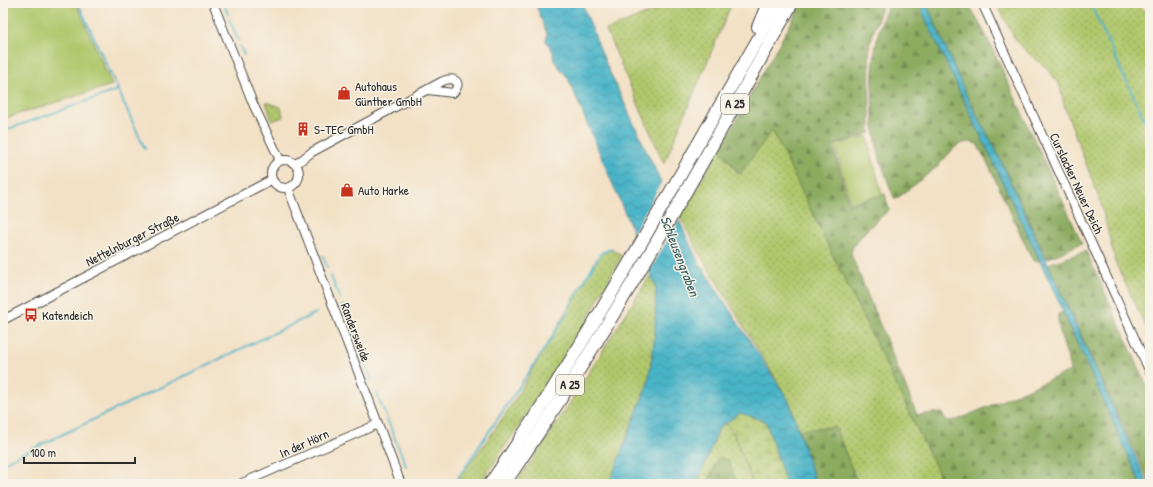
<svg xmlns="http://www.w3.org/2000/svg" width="1153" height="487" viewBox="0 0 1153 487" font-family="'Patrick Hand',sans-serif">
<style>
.grass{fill:url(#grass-dots);stroke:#6e794c}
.forest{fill:url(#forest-firs);stroke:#5c6c46}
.wetland{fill:url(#wetland-marsh);stroke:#6e794c}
.pitch{fill:#b0c76c;stroke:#6e794c}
.water{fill:url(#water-waves);stroke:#3a707a}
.pier{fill:#f3e1c6}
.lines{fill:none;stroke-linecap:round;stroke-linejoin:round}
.stream{stroke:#4ab4c8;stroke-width:2}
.minor-casing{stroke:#494642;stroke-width:10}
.highway-casing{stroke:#494642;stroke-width:14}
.minor{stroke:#fff;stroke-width:8}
.highway{stroke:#fff;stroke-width:12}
.labels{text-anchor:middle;stroke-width:3;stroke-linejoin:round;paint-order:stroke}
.shield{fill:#f7f3e8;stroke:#686764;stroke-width:1}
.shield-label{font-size:12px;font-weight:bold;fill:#2b2b2b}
.poi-label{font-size:13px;fill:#2b2b2b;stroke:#f7f3e8;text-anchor:start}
.street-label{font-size:13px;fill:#2b2b2b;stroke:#f7f3e8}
.water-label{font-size:14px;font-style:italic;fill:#365b62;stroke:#f7f3e8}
</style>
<defs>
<pattern id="grass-dots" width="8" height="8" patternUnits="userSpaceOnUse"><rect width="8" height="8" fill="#b0c76c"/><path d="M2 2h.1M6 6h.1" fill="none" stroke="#8fa259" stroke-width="1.8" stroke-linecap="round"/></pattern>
<pattern id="forest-firs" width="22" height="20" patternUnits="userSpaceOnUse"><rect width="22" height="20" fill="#8cac60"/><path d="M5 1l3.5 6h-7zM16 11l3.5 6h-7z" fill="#738c4f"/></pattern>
<pattern id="wetland-marsh" width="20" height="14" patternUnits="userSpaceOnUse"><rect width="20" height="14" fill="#b0c76c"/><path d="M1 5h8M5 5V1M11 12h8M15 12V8" fill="none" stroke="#8fa259"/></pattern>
<pattern id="water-waves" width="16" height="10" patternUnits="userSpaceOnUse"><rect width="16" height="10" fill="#4ab4c8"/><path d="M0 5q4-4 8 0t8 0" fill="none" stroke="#3e93a3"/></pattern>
</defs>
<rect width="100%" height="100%" fill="#f7f3e8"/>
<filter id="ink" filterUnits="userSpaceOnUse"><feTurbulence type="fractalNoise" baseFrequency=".025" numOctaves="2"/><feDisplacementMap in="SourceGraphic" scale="8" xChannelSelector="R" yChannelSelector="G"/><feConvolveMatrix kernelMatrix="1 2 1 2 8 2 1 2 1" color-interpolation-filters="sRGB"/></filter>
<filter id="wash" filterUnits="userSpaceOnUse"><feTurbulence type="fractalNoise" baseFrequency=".012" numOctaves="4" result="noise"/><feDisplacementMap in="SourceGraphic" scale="16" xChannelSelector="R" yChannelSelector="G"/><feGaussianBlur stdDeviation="0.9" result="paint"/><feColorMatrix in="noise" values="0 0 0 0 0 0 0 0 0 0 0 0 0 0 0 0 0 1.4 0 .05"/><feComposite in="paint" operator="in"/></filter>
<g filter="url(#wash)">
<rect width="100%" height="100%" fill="#f3e1c6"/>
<g class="grass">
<polygon points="663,3 732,3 664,164 606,30 664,7"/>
<polygon points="999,3 1140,3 1150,24 1150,335 1116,264 1101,204 1064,105 1060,86 1048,69 1026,51 1014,37 997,4"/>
<polygon points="266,102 281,107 283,117 272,121"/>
<polygon points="772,129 944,484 858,484 835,428 799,430 789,401 701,256 680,217 720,149 739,174"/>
<polygon points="610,249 622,255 575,342 480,484 454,484 489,438 514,401 597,259 603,252"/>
<polygon points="651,274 656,287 655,335 648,383 609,484 515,484 554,428"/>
<polygon points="726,423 734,434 753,484 737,484 728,461 718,458 708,484 697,484 719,428"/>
</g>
<g class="forest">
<path d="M 802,3 L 883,3 L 869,46 L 870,133 L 833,145 L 849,205 L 885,194 L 889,210 C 879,219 852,240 851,254 L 917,415 L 941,412 L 947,421 L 957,420 L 1070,371 C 1068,352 1057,333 1058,314 L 1063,312 L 1141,483 L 944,484 L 772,130 L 740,174 L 720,149 Z"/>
<path d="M 890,3 L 920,3 L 924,16 L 1040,261 L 1033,261 L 988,164 L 977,144 L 971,142 L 963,143 L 954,148 L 937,167 L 895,200 C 889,184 882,168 878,151 C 869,113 869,36 890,3 Z"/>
<polygon points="926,3 968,3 988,39 1082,243 1047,259 994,146 970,103"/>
<polygon points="1086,251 1150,392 1150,484 1048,264"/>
<polygon points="835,427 858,484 816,484 799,430"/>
<polygon points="718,458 728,460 737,484 708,484"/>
</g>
<polygon class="wetland" points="740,413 766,421 786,484 753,484 734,434 726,423"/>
<g class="pitch">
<polygon points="3,3 76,3 112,85 3,119"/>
<polygon points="867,136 882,195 850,203 835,145"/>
</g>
<g class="water">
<polygon points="535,3 582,3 607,66 698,261 789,401 816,484 786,484 766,421 740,413 719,428 697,484 609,484 648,383 655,335 656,287 568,78 554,61 553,52 546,41 547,34"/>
<polygon points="920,3 926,3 970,103 994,146 1148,484 1141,484 1040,261 924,16"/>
</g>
<polygon class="pier" points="662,182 680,219 648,273 632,235"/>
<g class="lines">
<g class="stream">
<polyline points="78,3 118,90"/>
<polyline points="223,3 228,14"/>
<polyline points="1090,3 1150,132"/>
<polyline points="229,19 238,40"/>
<polyline points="240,46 244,55"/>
<polyline points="3,131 118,90 145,149"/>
<polyline points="323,256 327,267"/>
<polyline points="331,276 340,299"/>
<polyline points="342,305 348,320"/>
<polyline points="352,330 372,380"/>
<polyline points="377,394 406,466"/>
<polyline points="3,463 316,313"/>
<polyline points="411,481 412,484"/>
<polyline points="454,484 555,333 597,259 603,252 612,249"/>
</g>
</g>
</g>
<g filter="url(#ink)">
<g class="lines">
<g class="minor-casing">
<g id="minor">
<polyline points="213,3 254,106 280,160"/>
<polyline points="982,3 1150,372"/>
<circle cx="285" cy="174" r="14"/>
<path d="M 296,164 L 312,152 L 443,81 C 455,76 463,83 453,93 L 428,90"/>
<polyline points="288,188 401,484"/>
<polyline points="3,320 271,180"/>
<polyline points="240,484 378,424"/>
</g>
</g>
<g class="highway-casing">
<g id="highway">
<polyline points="758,27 768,3"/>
<path d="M 490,484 C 596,330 685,165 779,3"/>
<path d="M 504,484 C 610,330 701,166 792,3"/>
</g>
</g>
<use href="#minor" class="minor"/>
<use href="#highway" class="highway"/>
</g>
</g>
<defs>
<g id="shop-bare" transform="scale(1.08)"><path d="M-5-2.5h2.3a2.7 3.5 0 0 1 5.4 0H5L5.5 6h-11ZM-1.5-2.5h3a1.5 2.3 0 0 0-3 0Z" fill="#c8321e" stroke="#f7f3e8" stroke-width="2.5" paint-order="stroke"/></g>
<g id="building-bare" transform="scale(1.08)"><path d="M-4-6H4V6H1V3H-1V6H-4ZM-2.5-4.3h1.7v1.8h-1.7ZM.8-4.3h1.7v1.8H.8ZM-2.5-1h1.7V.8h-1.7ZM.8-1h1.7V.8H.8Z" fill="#c8321e" stroke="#f7f3e8" stroke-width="2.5" paint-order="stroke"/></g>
<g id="bus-bare" transform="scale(1.08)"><path d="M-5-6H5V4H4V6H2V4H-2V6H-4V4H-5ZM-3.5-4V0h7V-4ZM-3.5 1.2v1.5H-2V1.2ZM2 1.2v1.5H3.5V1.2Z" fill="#c8321e" stroke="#f7f3e8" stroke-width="2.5" paint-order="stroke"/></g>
</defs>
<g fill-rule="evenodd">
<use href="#shop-bare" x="344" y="93"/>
<use href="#building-bare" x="303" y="129"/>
<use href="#shop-bare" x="347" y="190"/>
<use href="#bus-bare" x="31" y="315"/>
</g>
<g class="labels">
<g class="shield">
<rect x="721" y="94" width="28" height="20" rx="3"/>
<rect x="556" y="375" width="28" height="20" rx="3"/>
</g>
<g class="shield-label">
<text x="735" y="108">A 25</text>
<text x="570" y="389">A 25</text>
</g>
<g class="poi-label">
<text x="355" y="91">Autohaus<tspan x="355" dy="15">Günther GmbH</tspan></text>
<text x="314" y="134">S-TEC GmbH</text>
<text x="358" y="195">Auto Harke</text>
<text x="42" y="320">Katendeich</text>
</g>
<g class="street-label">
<text transform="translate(1077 183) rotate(65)" y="5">Curslacker Neuer Deich</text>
<text transform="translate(132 239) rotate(-27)" y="5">Nettelnburger Straße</text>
<text transform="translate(356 332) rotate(69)" y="5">Randersweide</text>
<text transform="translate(304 443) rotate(-24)" y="5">In der Hörn</text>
</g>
<g class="water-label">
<text transform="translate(680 256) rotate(69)" y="5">Schleusengraben</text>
</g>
</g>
<rect width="1153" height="487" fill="none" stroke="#f7f3e8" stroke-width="16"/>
<path d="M24 457v6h111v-6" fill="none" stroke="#2b2b2b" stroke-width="2"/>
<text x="30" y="457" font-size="12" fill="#2b2b2b" stroke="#f7f3e8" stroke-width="3" paint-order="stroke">100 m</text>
</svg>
